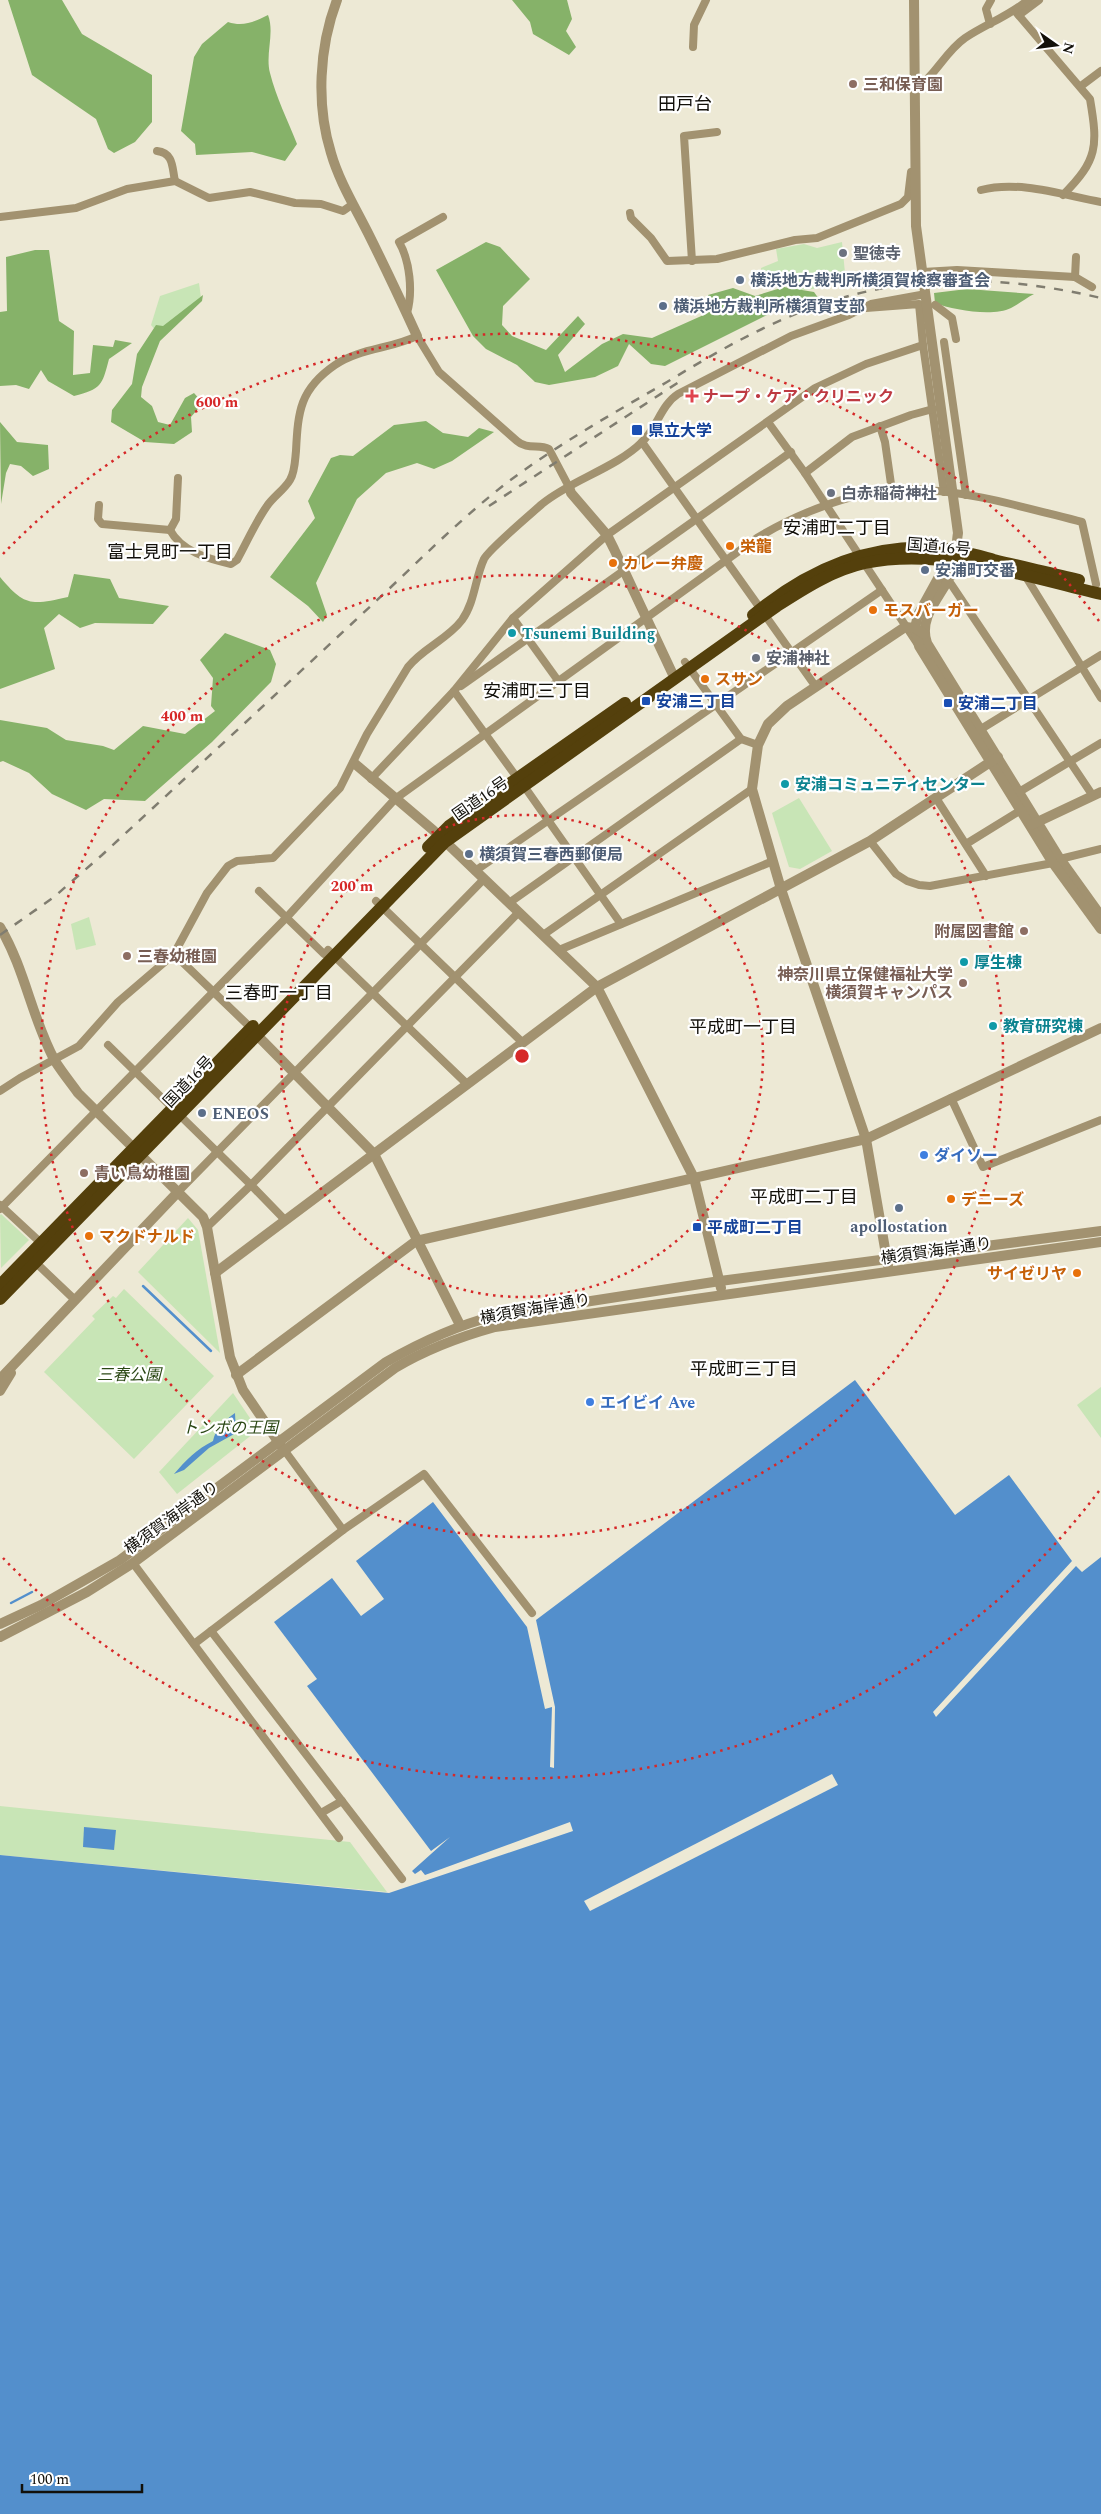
<svg xmlns="http://www.w3.org/2000/svg" width="1101" height="2514" viewBox="0 0 1101 2514" font-family="Spectral,'Noto Sans JP',serif">
<style>
.green{fill:#c8e5b6}
.forest{fill:#86b269}
.water{fill:#538fcc}
.pier{fill:#ede9d5}
.lines{fill:none;stroke-linecap:round;stroke-linejoin:round}
.stream{stroke:#538fcc;stroke-width:2.5}
.minor{stroke:#a29270;stroke-width:8}
.tertiary{stroke:#a29270;stroke-width:10}
.trunk{stroke:#54400c;stroke-width:12}
.rail{stroke:#807d70;stroke-width:2.5;stroke-dasharray:9 9;stroke-linecap:butt}
.ring{fill:none;stroke:#d62828;stroke-width:2.5;stroke-dasharray:2.5 5}
.education-dot{fill:#8d6e63;stroke:#fff;stroke-width:2}
.worship-dot{fill:#6b7280;stroke:#fff;stroke-width:2}
.service-dot{fill:#5c6f8a;stroke:#fff;stroke-width:2}
.health-dot{fill:#e0444e;stroke:#fff;stroke-width:2}
.transit-dot{fill:#1a4fb4;stroke:#fff;stroke-width:2}
.food-dot{fill:#e8710a;stroke:#fff;stroke-width:2}
.culture-dot{fill:#0f9aa8;stroke:#fff;stroke-width:2}
.shop-dot{fill:#3f7fe0;stroke:#fff;stroke-width:2}
.labels{text-anchor:middle;stroke-width:4.5;stroke-linejoin:round;paint-order:stroke}
.education-label{font-size:16px;font-weight:bold;fill:#785e54;stroke:#fff;text-anchor:start}
.worship-label{font-size:16px;font-weight:bold;fill:#5b616d;stroke:#fff;text-anchor:start}
.service-label{font-size:16px;font-weight:bold;fill:#4e5e75;stroke:#fff;text-anchor:start}
.health-label{font-size:16px;font-weight:bold;fill:#be3a42;stroke:#fff;text-anchor:start}
.transit-label{font-size:16px;font-weight:bold;fill:#164399;stroke:#fff;text-anchor:start}
.food-label{font-size:16px;font-weight:bold;fill:#c56008;stroke:#fff;text-anchor:start}
.street-label{font-size:16px;fill:#12100a;stroke:#fff}
.culture-label{font-size:16px;font-weight:bold;fill:#0d838f;stroke:#fff;text-anchor:start}
.shop-label{font-size:16px;font-weight:bold;fill:#366cbe;stroke:#fff;text-anchor:start}
.park-label{font-size:16px;font-style:italic;fill:#2b4815;stroke:#fff}
.neighbourhood-label{font-size:18px;fill:#12100a;stroke:#fff}
.centre{fill:#d62828;stroke:#fff;stroke-width:2.5}
.ring-label{font-size:15px;text-anchor:middle;font-weight:bold;fill:#d62828;stroke:#fff;stroke-width:4.5;stroke-linejoin:round;paint-order:stroke}
</style>
<rect width="100%" height="100%" fill="#ede9d5"/>
<g class="green">
<path d="M 842,242 L 845,273 C 833,287 814,290 796,290 L 792,285 L 762,287 L 761,268 L 778,261 L 776,249 L 804,244 L 817,248 Z"/>
<polygon points="199,283 201,298 161,337 151,325 160,296"/>
<polygon points="799,798 832,851 800,869 789,867 772,813"/>
<polygon points="89,917 96,945 76,950 71,924"/>
<polygon points="1,1214 29,1240 1,1268 0,1215"/>
<polygon points="188,1218 198,1230 220,1353 138,1272"/>
<polygon points="124,1289 214,1376 134,1459 44,1372 95,1319 92,1316 113,1296 116,1298"/>
<polygon points="1101,1387 1101,1438 1077,1405"/>
<polygon points="233,1393 258,1430 177,1494 159,1472"/>
<polygon points="0,1806 350,1842 387,1892 0,1855"/>
</g>
<g class="forest">
<polygon points="8,0 62,0 82,34 152,75 152,122 135,142 114,153 108,149 96,119 32,75"/>
<polygon points="512,0 567,0 572,19 566,31 576,47 569,55 533,34 530,22"/>
<path d="M 268,15 C 275,33 265,54 270,73 C 276,97 288,121 297,144 L 285,161 L 252,152 L 196,155 L 195,144 L 181,131 L 194,57 L 202,44 L 228,22 C 243,27 254,22 268,15 Z"/>
<polygon points="486,242 500,247 530,279 503,306 502,325 512,336 546,350 578,316 585,324 558,355 565,372 602,344 623,334 652,338 708,313 708,295 733,288 755,296 784,287 814,292 819,299 775,311 665,366 651,364 629,344 618,366 595,377 549,385 535,382 517,365 486,349 473,336 436,270"/>
<path d="M 35,250 L 49,250 L 59,321 L 74,331 L 73,375 L 90,373 L 93,345 L 113,347 L 115,340 L 132,343 L 109,359 C 102,386 101,389 74,396 L 48,381 L 41,370 L 29,389 L 16,385 L 0,386 L 0,312 L 7,311 L 6,257 Z"/>
<path d="M 967,289 L 1034,294 C 1026,298 1019,304 1011,308 C 993,317 953,310 935,303 L 934,293 Z"/>
<polygon points="203,295 202,301 160,341 142,387 141,397 152,406 158,422 170,425 185,398 194,393 203,403 191,417 192,432 174,444 145,442 111,422 112,410 132,384 137,354 156,325 163,326"/>
<polygon points="426,421 443,433 468,437 479,428 494,432 452,461 434,469 417,463 386,473 357,499 316,583 327,615 323,622 308,606 270,577 315,518 308,501 331,458 340,455 353,456 394,425"/>
<polygon points="0,422 17,442 48,445 49,469 33,476 21,466 10,464 6,473 1,504"/>
<path d="M 74,574 L 110,579 L 119,598 L 169,606 L 153,624 L 95,623 L 80,628 L 59,614 L 44,628 L 55,669 L 0,689 L 0,577 C 25,607 32,605 68,597 Z"/>
<polygon points="225,633 270,650 276,664 271,682 212,742 145,801 104,799 86,810 52,794 29,773 3,761 0,762 0,720 47,728 66,740 103,746 114,750 143,726 185,734 215,711 211,706 213,678 200,660"/>
</g>
<g class="water">
<polygon points="855,1380 955,1515 1009,1475 1072,1561 933,1712 936,1717 1076,1566 1082,1572 1101,1557 1101,2514 0,2514 0,1855 389,1893 573,1831 570,1822 425,1875 421,1870 415,1874 412,1871 450,1837 431,1851 307,1686 317,1679 274,1622 332,1578 361,1616 384,1599 356,1561 433,1502 527,1627 545,1709 552,1707 550,1767 554,1768 555,1707 536,1620"/>
<path d="M 235,1413 L 236,1433 L 209,1448 L 184,1470 L 174,1474 C 186,1460 197,1449 213,1441 C 215,1429 225,1420 235,1413 Z"/>
<polygon points="84,1827 116,1830 114,1850 83,1847"/>
</g>
<polygon class="pier" points="832,1774 838,1785 590,1911 584,1901"/>
<g class="lines">
<g class="stream">
<polyline points="143,1286 211,1351"/>
<polyline points="11,1603 32,1592"/>
</g>
<g class="minor">
<path d="M 1015,11 L 1090,99 C 1098,146 1098,160 1063,195"/>
<polyline points="1019,15 1039,0"/>
<polyline points="990,24 986,9 991,0"/>
<polyline points="693,47 694,25 706,0"/>
<polyline points="1081,86 1101,71"/>
<path d="M 917,88 C 936,75 945,52 965,38 C 986,24 1009,16 1028,0"/>
<path d="M 157,151 C 174,153 172,168 175,181"/>
<path d="M 981,190 C 1019,180 1063,195 1101,202"/>
<polyline points="630,213 631,218 651,238 667,261 717,259 795,240 817,238 901,204 908,197 911,172"/>
<polyline points="0,217 76,208 127,189 175,181 209,198 250,192 295,203 321,204 343,211 353,204"/>
<polyline points="692,261 684,136 717,132"/>
<polyline points="923,272 957,270 1075,277 1092,287"/>
<polyline points="1075,277 1076,257"/>
<polyline points="935,305 952,318 956,339"/>
<polyline points="866,308 919,304 923,345 944,492"/>
<path d="M 407,313 C 413,292 410,261 399,242 L 443,217"/>
<polyline points="944,342 966,495"/>
<polyline points="768,422 805,473 859,555"/>
<polyline points="880,426 885,442 892,491"/>
<polyline points="642,442 816,687"/>
<polyline points="805,473 852,437 911,415 933,409"/>
<polyline points="99,505 98,519 102,524 170,530"/>
<path d="M 170,530 C 181,551 208,559 231,564 L 237,560 C 247,542 255,523 267,506 C 273,497 284,490 290,480 C 295,472 295,460 296,451 C 298,411 300,389 335,365 C 360,348 391,349 417,336 L 439,372 L 517,441 C 527,450 539,444 549,449 L 569,487"/>
<polyline points="170,530 176,519 178,478"/>
<polyline points="864,563 917,643"/>
<polyline points="1026,577 1101,698"/>
<polyline points="943,580 951,584 1093,796"/>
<polyline points="513,618 559,682"/>
<polyline points="685,662 741,739 758,745"/>
<polyline points="461,686 791,452"/>
<polyline points="454,691 518,779"/>
<polyline points="981,729 1101,655"/>
<polyline points="371,779 454,691 513,618 607,535 815,388 866,364 923,345"/>
<polyline points="524,786 621,924"/>
<polyline points="1019,792 1101,743"/>
<polyline points="936,798 986,876"/>
<polyline points="870,841 896,874 907,881 919,885 930,886 1053,863 1060,859 1101,849"/>
<polyline points="966,844 1021,810"/>
<polyline points="475,871 882,590"/>
<polyline points="259,891 324,954"/>
<polyline points="376,901 523,1043"/>
<polyline points="509,903 741,739"/>
<polyline points="543,935 752,789"/>
<polyline points="328,950 467,1084"/>
<polyline points="559,950 773,861"/>
<polyline points="174,954 251,1028"/>
<polyline points="108,1045 251,1185 207,1227"/>
<path d="M 0,1091 L 20,1078 L 79,1046 L 118,1002 L 174,954 L 207,893 L 228,866 L 237,861 L 273,858 L 340,788 L 367,734 L 408,667 C 423,648 448,639 462,620 C 475,602 475,578 484,559 C 488,550 532,513 542,504 C 571,480 616,468 642,442 C 657,428 661,405 678,394 L 791,336 L 849,315 L 871,304 L 926,294"/>
<polyline points="951,1098 983,1167 1101,1120"/>
<polyline points="177,1193 484,879"/>
<polyline points="0,1205 41,1243"/>
<path d="M 0,1209 L 287,917 L 395,799 L 757,538 C 798,513 860,488 909,489 C 967,490 1026,508 1082,522 L 1096,584"/>
<polyline points="285,1220 251,1185 519,912"/>
<polyline points="33,1260 75,1300"/>
<polyline points="285,1451 343,1530 424,1474 532,1613"/>
<polyline points="133,1563 339,1838"/>
<polyline points="211,1631 402,1879"/>
<polyline points="194,1644 343,1530"/>
<polyline points="321,1813 342,1801"/>
</g>
<g class="tertiary">
<path d="M 337,0 C 319,47 316,105 331,153 C 339,181 355,207 368,233 C 385,267 401,301 417,336"/>
<path d="M 914,0 L 916,226 L 958,533 C 956,544 957,559 954,568 C 945,593 917,615 927,643 L 1060,859 L 1101,916"/>
<polyline points="569,487 571,493 607,535 614,549 675,679"/>
<polyline points="951,555 918,615 915,628 919,646 1053,863 1101,929"/>
<polyline points="354,763 433,830 597,987 694,1178 721,1288"/>
<polyline points="1031,825 1101,792"/>
<path d="M 0,927 C 25,969 32,1019 55,1061 C 62,1072 70,1082 78,1093 L 203,1217 L 207,1227 L 230,1357 L 243,1390 L 281,1446"/>
<polyline points="253,1031 374,1154 460,1325"/>
<polyline points="888,1266 866,1139 781,889 752,789 758,745 768,724 787,706 905,627 915,628 924,634"/>
<polyline points="215,1273 597,987 870,841 998,757"/>
<polyline points="236,1375 416,1241 866,1139 1101,1028"/>
<polyline points="0,1379 177,1193"/>
<polyline points="0,1391 11,1373"/>
<path d="M 0,1624 L 41,1605 L 120,1560 L 386,1362 C 421,1342 455,1326 494,1316 L 720,1281 L 1101,1231"/>
<path d="M 0,1637 L 87,1592 L 133,1563 L 395,1368 C 427,1349 459,1337 495,1327 L 1101,1242"/>
</g>
<g class="trunk">
<path d="M 753,615 C 806,571 868,543 938,548 C 957,549 976,555 994,560 C 1022,567 1051,573 1079,580"/>
<polyline points="428,847 449,826 625,703"/>
<polyline points="0,1285 253,1026"/>
<path d="M 0,1299 L 445,842 L 777,606 C 805,588 833,570 865,563 C 941,547 1027,577 1101,594"/>
</g>
<g class="rail">
<polyline points="489,506 682,380"/>
<path d="M 0,935 L 54,897 L 102,855 C 193,771 284,687 375,602 C 418,562 458,521 504,485 C 555,446 612,414 667,382 C 731,343 795,307 869,291 C 946,274 1024,280 1101,298"/>
</g>
</g>
<g class="ring">
<circle cx="522" cy="1056" r="241"/>
<circle cx="522" cy="1056" r="481"/>
<path d="M1099 1491A722 722 0 0 1 3 1558M3 554A722 722 0 0 1 1099 621"/>
</g>
<g class="education-dot">
<circle cx="853" cy="84" r="5"/>
<circle cx="1024" cy="931" r="5"/>
<circle cx="127" cy="956" r="5"/>
<circle cx="963" cy="983" r="5"/>
<circle cx="84" cy="1173" r="5"/>
</g>
<g class="worship-dot">
<circle cx="843" cy="253" r="5"/>
<circle cx="831" cy="493" r="5"/>
<circle cx="756" cy="658" r="5"/>
</g>
<g class="service-dot">
<circle cx="740" cy="280" r="5"/>
<circle cx="663" cy="306" r="5"/>
<circle cx="925" cy="570" r="5"/>
<circle cx="469" cy="854" r="5"/>
<circle cx="202" cy="1113" r="5"/>
<circle cx="899" cy="1208" r="5"/>
</g>
<path class="health-dot" d="M689.5 388.5h5v5h5v5h-5v5h-5v-5h-5v-5h5z"/>
<g class="transit-dot">
<rect x="631" y="424" width="12" height="12" rx="2.5"/>
<rect x="641" y="696" width="10" height="10" rx="2.5"/>
<rect x="943" y="698" width="10" height="10" rx="2.5"/>
<rect x="692" y="1222" width="10" height="10" rx="2.5"/>
</g>
<g class="food-dot">
<circle cx="730" cy="546" r="5"/>
<circle cx="613" cy="563" r="5"/>
<circle cx="873" cy="610" r="5"/>
<circle cx="705" cy="679" r="5"/>
<circle cx="951" cy="1199" r="5"/>
<circle cx="89" cy="1236" r="5"/>
<circle cx="1077" cy="1273" r="5"/>
</g>
<g class="culture-dot">
<circle cx="512" cy="633" r="5"/>
<circle cx="785" cy="784" r="5"/>
<circle cx="964" cy="962" r="5"/>
<circle cx="993" cy="1026" r="5"/>
</g>
<g class="shop-dot">
<circle cx="924" cy="1155" r="5"/>
<circle cx="590" cy="1402" r="5"/>
</g>
<g class="labels">
<g class="education-label">
<text x="863" y="90">三和保育園</text>
<text x="1014" y="937" text-anchor="end">附属図書館</text>
<text x="137" y="962">三春幼稚園</text>
<text x="953" y="980" text-anchor="end">神奈川県立保健福祉大学<tspan x="953" dy="18">横須賀キャンパス</tspan></text>
<text x="94" y="1179">青い鳥幼稚園</text>
</g>
<g class="worship-label">
<text x="853" y="259">聖徳寺</text>
<text x="841" y="499">白赤稲荷神社</text>
<text x="766" y="664">安浦神社</text>
</g>
<g class="service-label">
<text x="750" y="286">横浜地方裁判所横須賀検察審査会</text>
<text x="673" y="312">横浜地方裁判所横須賀支部</text>
<text x="935" y="576">安浦町交番</text>
<text x="479" y="860">横須賀三春西郵便局</text>
<text x="212" y="1119">ENEOS</text>
<text x="899" y="1232" text-anchor="middle">apollostation</text>
</g>
<g class="health-label">
<text x="703" y="402">ナープ・ケア・クリニック</text>
</g>
<g class="transit-label">
<text x="648" y="436">県立大学</text>
<text x="656" y="707">安浦三丁目</text>
<text x="958" y="709">安浦二丁目</text>
<text x="707" y="1233">平成町二丁目</text>
</g>
<g class="food-label">
<text x="740" y="552">栄龍</text>
<text x="623" y="569">カレー弁慶</text>
<text x="883" y="616">モスバーガー</text>
<text x="715" y="685">スサン</text>
<text x="961" y="1205">デニーズ</text>
<text x="99" y="1242">マクドナルド</text>
<text x="1067" y="1279" text-anchor="end">サイゼリヤ</text>
</g>
<g class="street-label">
<text transform="translate(939 546) rotate(5)" y="6">国道16号</text>
<text transform="translate(480 798) rotate(-35)" y="6">国道16号</text>
<text transform="translate(188 1081) rotate(-46)" y="6">国道16号</text>
<text transform="translate(936 1250) rotate(-8)" y="6">横須賀海岸通り</text>
<text transform="translate(535 1308) rotate(-10)" y="6">横須賀海岸通り</text>
<text transform="translate(171 1517) rotate(-36)" y="6">横須賀海岸通り</text>
</g>
<g class="culture-label">
<text x="522" y="639">Tsunemi Building</text>
<text x="795" y="790">安浦コミュニティセンター</text>
<text x="974" y="968">厚生棟</text>
<text x="1003" y="1032">教育研究棟</text>
</g>
<g class="shop-label">
<text x="934" y="1161">ダイソー</text>
<text x="600" y="1408">エイビイ Ave</text>
</g>
<g class="park-label">
<text x="129" y="1380">三春公園</text>
<text x="230" y="1433">トンボの王国</text>
</g>
<g class="neighbourhood-label">
<text x="685" y="110">田戸台</text>
<text x="837" y="534">安浦町二丁目</text>
<text x="170" y="558">富士見町一丁目</text>
<text x="537" y="697">安浦町三丁目</text>
<text x="279" y="999">三春町一丁目</text>
<text x="743" y="1033">平成町一丁目</text>
<text x="804" y="1203">平成町二丁目</text>
<text x="744" y="1375">平成町三丁目</text>
</g>
</g>
<circle cx="522" cy="1056" r="8" class="centre"/>
<g class="ring-label">
<text x="217" y="407">600 m</text>
<text x="182" y="721">400 m</text>
<text x="352" y="891">200 m</text>
</g>
<g transform="translate(1056 45) rotate(104)" stroke="#ffffff" stroke-width="4" paint-order="stroke">
<path d="M0-4L9 19L0 12L-9 19Z" fill="#12100a"/>
<text y="-8" font-size="14" font-weight="bold" text-anchor="middle" fill="#12100a">N</text>
</g>
<path d="M22 2484v8h120v-8" fill="none" stroke="#12100a" stroke-width="2.5"/>
<text x="30" y="2484" font-size="15" fill="#12100a" stroke="#ffffff" stroke-width="4" paint-order="stroke">100 m</text>
</svg>
